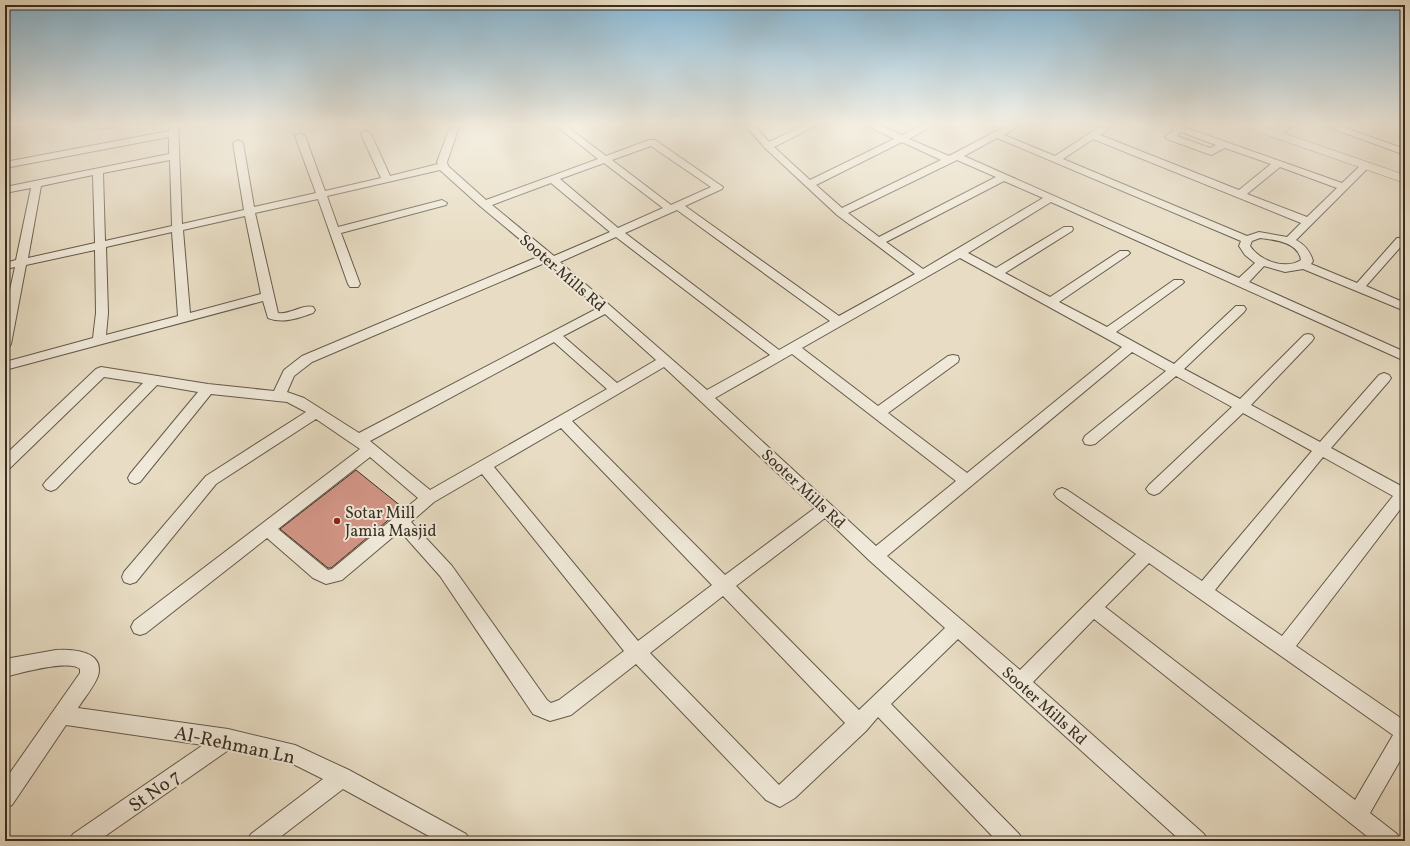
<svg xmlns="http://www.w3.org/2000/svg" width="1410" height="846" viewBox="0 0 1410 846" font-family="Vollkorn,serif">
<style>
.building{fill:#d39586;stroke:#382e22}
.lines{fill:none;stroke-linecap:round;stroke-linejoin:round}
.minor-casing{stroke:#645a4a;stroke-width:2}
.tertiary-casing{stroke:#645a4a;stroke-width:1}
.minor{fill:#f0e9d9;fill-rule:evenodd}
.tertiary{fill:#f0e9d9;fill-rule:evenodd}
.poi-dot{fill:#8f2418;stroke:#f0e9d9;stroke-width:1.5}
.labels{text-anchor:middle;stroke-width:4;stroke-linejoin:round;paint-order:stroke}
.street-label{font-size:16px;fill:#382e22;stroke:#f0e9d9}
.poi-label{font-size:16px;fill:#382e22;stroke:#f0e9d9;text-anchor:start}
.near-street-label{font-size:19px;fill:#382e22;stroke:#f0e9d9}
</style>
<rect width="100%" height="100%" fill="#e8ddc4"/>
<filter id="stains"><feTurbulence type="fractalNoise" baseFrequency=".005" numOctaves="4"/><feColorMatrix values="0 0 0 0 .2 0 0 0 0 .09 0 0 0 0 .02 0 0 0 .5 -.17"/></filter>
<radialGradient id="worn" r=".72"><stop offset=".6" stop-color="#630" stop-opacity="0"/><stop offset="1" stop-color="#630" stop-opacity=".3"/></radialGradient>
<polygon class="building" points="356,470 402,507 398,512 331,568 328,568 280,529"/>
<g class="lines">
<g class="minor-casing">
<g id="minor">
<polygon points="5,124 21,124 20,126 5,129"/>
<polygon points="96,124 118,124 114,127 93,129 91,127"/>
<path d="M 169,124 L 178,124 L 182,224 L 244,210 L 233,143 L 238,140 L 243,143 L 254,207 L 316,193 L 295,136 L 300,133 L 305,136 L 325,191 L 381,178 L 361,134 L 363,132 L 366,131 L 371,134 L 390,176 L 438,164 L 437,162 L 451,124 L 460,124 L 447,162 L 448,166 L 486,200 L 598,159 L 554,124 L 564,124 L 606,156 L 649,140 L 655,140 L 723,187 L 722,189 L 685,206 L 839,316 L 915,274 L 837,215 L 765,148 L 744,124 L 753,124 L 769,142 L 807,124 L 819,124 L 774,147 L 810,180 L 894,139 L 865,124 L 877,124 L 902,135 L 924,124 L 936,124 L 909,139 L 949,156 L 1010,124 L 1021,124 L 1004,135 L 1055,156 L 1104,124 L 1115,124 L 1100,135 L 1239,190 L 1271,164 L 1225,148 L 1211,155 L 1167,139 L 1165,137 L 1174,130 L 1170,127 L 1172,125 L 1178,125 L 1342,183 L 1363,163 L 1369,163 L 1371,165 L 1296,240 C 1305,245 1310,251 1313,261 L 1311,264 L 1357,283 L 1397,238 L 1405,238 L 1405,242 L 1366,286 L 1405,303 L 1405,311 L 1303,269 L 1285,272 L 1264,266 L 1249,282 L 1405,352 L 1405,361 L 1051,202 L 968,253 L 996,268 L 1064,227 L 1072,227 L 1073,229 L 1072,231 L 1005,273 L 1050,297 L 1120,251 L 1128,251 L 1130,253 L 1128,255 L 1059,302 L 1107,327 L 1174,280 L 1182,280 L 1184,282 L 1182,284 L 1116,332 L 1174,364 L 1236,306 L 1244,306 L 1246,309 L 1244,312 L 1184,369 L 1240,399 L 1304,335 L 1308,334 L 1312,335 L 1314,338 L 1312,341 L 1251,405 L 1320,442 L 1379,375 L 1384,373 L 1389,375 L 1391,378 L 1389,381 L 1331,448 L 1403,487 L 1405,486 L 1405,503 L 1296,646 L 1405,721 L 1405,752 L 1370,813 L 1397,834 L 1401,841 L 1373,841 L 1094,619 L 1033,682 L 1204,834 L 1208,841 L 1181,841 L 958,639 L 891,704 L 1019,834 L 1023,841 L 997,841 L 878,717 L 866,731 L 795,798 L 780,807 L 766,800 L 636,664 L 571,715 L 550,721 L 533,714 L 440,576 L 400,531 L 342,580 L 326,584 L 313,578 L 267,538 L 146,633 L 140,635 L 134,633 L 131,627 L 134,621 L 360,449 L 316,419 L 216,484 L 136,582 L 130,584 L 124,582 L 122,577 L 124,572 L 206,476 L 306,412 L 287,402 L 211,394 L 140,482 L 135,484 L 130,482 L 128,478 L 130,474 L 198,392 L 157,385 L 56,489 L 51,491 L 46,489 L 43,485 L 46,481 L 143,383 L 104,377 L 10,468 L 5,470 L 5,455 L 96,369 L 101,367 L 208,384 L 274,391 L 284,370 L 302,356 L 540,256 L 480,206 L 440,170 L 327,196 L 338,227 L 442,200 L 447,203 L 446,205 L 341,233 L 360,284 L 358,287 L 350,287 L 348,284 L 318,199 L 255,213 L 278,313 C 290,315 302,304 313,307 L 315,310 L 313,313 C 298,318 284,324 268,318 L 263,301 L 5,370 L 5,362 L 93,338 L 96,313 L 95,250 L 26,265 L 11,344 L 9,347 L 5,348 L 5,313 L 15,267 L 5,269 L 5,263 L 16,260 L 31,188 L 5,193 L 5,187 L 169,154 L 169,137 L 5,168 L 5,162 L 169,131 ZM 1181,132 L 1216,145 L 1210,148 L 1177,136 ZM 997,138 L 1241,241 L 1239,246 L 1245,255 L 1255,263 L 1239,278 L 964,156 ZM 1093,139 L 1301,223 L 1287,237 L 1259,232 L 1247,236 L 1063,159 ZM 902,142 L 941,160 L 842,208 L 816,185 ZM 651,146 L 711,187 L 671,205 L 612,160 ZM 170,160 L 172,226 L 105,241 L 103,173 ZM 957,160 L 996,177 L 879,237 L 848,213 ZM 604,163 L 663,208 L 618,228 L 560,179 ZM 1280,167 L 1337,188 L 1307,217 L 1247,194 ZM 93,175 L 95,243 L 28,258 L 41,186 ZM 1004,181 L 1043,198 L 923,269 L 886,242 ZM 551,183 L 610,232 L 554,256 L 492,205 ZM 677,210 L 830,321 L 779,350 L 625,233 ZM 245,216 L 261,294 L 190,313 L 183,230 ZM 172,232 L 178,316 L 106,335 L 108,313 L 106,247 ZM 616,237 L 770,355 L 707,390 L 560,262 ZM 1260,238 C 1275,240 1298,242 1301,260 C 1285,270 1260,261 1250,246 L 1252,241 ZM 960,258 L 1122,347 L 967,473 L 888,413 L 958,362 L 959,359 L 958,356 L 953,355 L 948,356 L 878,406 L 802,348 ZM 547,262 L 598,308 L 359,433 L 304,398 L 287,392 L 294,376 L 312,362 ZM 605,314 L 656,360 L 617,383 L 563,336 ZM 554,342 L 607,389 L 430,490 L 370,441 ZM 1132,352 L 1166,371 L 1085,436 L 1083,440 L 1085,444 L 1090,445 L 1095,444 L 1176,376 L 1232,407 L 1149,485 L 1146,489 L 1149,493 L 1154,495 L 1159,493 L 1243,413 L 1312,451 L 1202,581 L 1067,490 L 1062,488 L 1057,490 L 1054,494 L 1057,498 L 1136,554 L 1020,670 L 887,556 ZM 792,354 L 956,481 L 876,546 L 715,398 ZM 664,367 L 815,508 L 725,575 L 572,421 ZM 561,428 L 712,585 L 638,641 L 494,467 ZM 370,457 L 418,498 L 332,569 L 328,570 L 278,529 ZM 1323,457 L 1393,496 L 1282,636 L 1215,590 ZM 482,474 L 624,651 L 559,700 L 551,703 L 547,700 L 452,566 L 411,522 L 434,502 ZM 825,518 L 870,561 L 945,628 L 859,710 L 736,586 ZM 1149,563 L 1393,735 L 1355,800 L 1105,607 ZM 723,596 L 845,723 L 779,785 L 650,653 Z"/>
<polygon points="1284,124 1294,124 1279,137 1273,137 1271,135"/>
<polygon points="1320,124 1334,124 1405,149 1405,155"/>
<path d="M 56,650 C 73,649 105,651 98,676 C 94,687 84,698 78,708 L 228,729 L 295,745 L 349,770 L 466,834 L 470,841 L 438,841 L 343,789 L 275,841 L 247,841 L 251,834 L 323,779 L 293,764 L 230,749 L 98,841 L 69,841 L 73,834 L 203,745 L 66,725 L 12,805 L 5,808 L 5,780 L 80,673 L 80,669 C 69,659 20,673 5,677 L 5,659 Z"/>
</g>
</g>
<g class="tertiary-casing">
<polygon id="tertiary" points="1240,124 1257,124 1405,175 1405,183 1241,126"/>
</g>
<use href="#minor" class="minor"/>
<use href="#tertiary" class="tertiary"/>
</g>
<linearGradient id="sky" x2="0" y2="1"><stop stop-color="#87b7d4"/><stop offset="0.51" stop-color="#f5f0e4"/><stop offset="1" stop-color="#f5f0e4" stop-opacity="0"/></linearGradient>
<rect width="1410" height="243" fill="url(#sky)"/>
<circle class="poi-dot" cx="337" cy="521" r="4"/>
<g class="labels">
<g class="street-label">
<text transform="translate(563 272) rotate(41)" y="6">Sooter Mills Rd</text>
<text transform="translate(804 488) rotate(43)" y="6">Sooter Mills Rd</text>
<text transform="translate(1045 705) rotate(42)" y="6">Sooter Mills Rd</text>
</g>
<g class="poi-label">
<text x="345" y="518">Sotar Mill<tspan x="345" dy="18">Jamia Masjid</tspan></text>
</g>
<g class="near-street-label">
<text transform="translate(235 744) rotate(12)" y="7">Al-Rehman Ln</text>
<text transform="translate(154 790) rotate(-35)" y="7">St No 7</text>
</g>
</g>
<rect width="1410" height="846" fill="none" stroke="#e8ddc4" stroke-width="20"/>
<rect x="6" y="6" width="1398" height="834" fill="none" stroke="#382e22" stroke-width="2"/>
<rect x="10" y="10" width="1390" height="826" fill="none" stroke="#382e22"/>
<rect width="100%" height="100%" filter="url(#stains)"/>
<rect width="100%" height="100%" fill="url(#worn)"/>
</svg>
